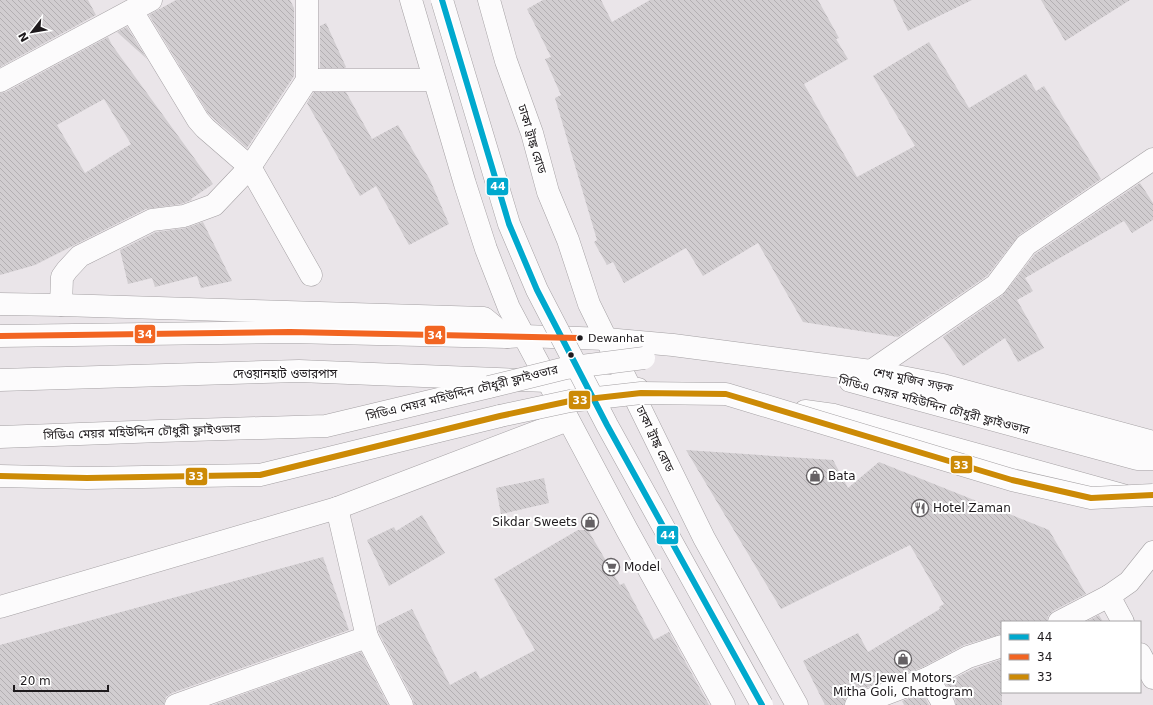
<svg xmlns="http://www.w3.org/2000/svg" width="1153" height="705" viewBox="0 0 1153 705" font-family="'DejaVu Sans','Noto Sans Bengali',sans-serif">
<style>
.building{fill:url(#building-back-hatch);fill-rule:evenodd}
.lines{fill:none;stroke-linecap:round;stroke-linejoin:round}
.minor-casing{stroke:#a4a0a3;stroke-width:23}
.secondary-casing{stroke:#a4a0a3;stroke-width:23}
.trunk-casing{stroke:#a4a0a3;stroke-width:23}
.minor{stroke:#fcfbfc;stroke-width:22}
.secondary{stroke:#fcfbfc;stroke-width:22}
.trunk{stroke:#fcfbfc;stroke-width:22}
.secondary-bridge-casing{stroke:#a4a0a3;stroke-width:23;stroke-linecap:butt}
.trunk-bridge-casing{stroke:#a4a0a3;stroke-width:23;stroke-linecap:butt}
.secondary-bridge{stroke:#fcfbfc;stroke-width:22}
.trunk-bridge{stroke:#fcfbfc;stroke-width:22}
.bus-1-casing{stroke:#fff;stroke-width:9}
.bus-2-casing{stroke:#fff;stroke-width:9}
.bus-3-casing{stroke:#fff;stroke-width:9}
.bus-1{stroke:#00a9ce;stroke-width:6}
.bus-2{stroke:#f26522;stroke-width:6}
.bus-3{stroke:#cc8a06;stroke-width:6}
.bus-dot{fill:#1e1a1d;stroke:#fff;stroke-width:1.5}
.labels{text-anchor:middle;stroke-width:4;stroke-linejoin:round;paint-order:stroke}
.bus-label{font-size:11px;fill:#1e1a1d;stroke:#fff;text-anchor:start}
.street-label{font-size:12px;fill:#1e1a1d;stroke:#fff}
.poi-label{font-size:12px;fill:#1e1a1d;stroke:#fff;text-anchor:start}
.line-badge{stroke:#fff;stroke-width:1.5}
.badge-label{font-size:11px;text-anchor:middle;font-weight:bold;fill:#fff}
</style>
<defs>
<pattern id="building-back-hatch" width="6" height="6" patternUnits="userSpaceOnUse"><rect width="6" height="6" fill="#d1cdd0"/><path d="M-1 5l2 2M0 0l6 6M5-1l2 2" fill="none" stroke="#b3afb2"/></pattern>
</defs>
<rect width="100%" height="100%" fill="#eae5e9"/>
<g class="building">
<polygon points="0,0 88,0 96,15 0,67"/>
<polygon points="176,0 290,0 294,8 294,76 247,148 214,119 208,113 149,15"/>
<polygon points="543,0 601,0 612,22 650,0 818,0 839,38 836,39 848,59 804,84 857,177 915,146 873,76 929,42 969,108 1026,74 1036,91 1044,86 1101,179 1019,235 987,276 898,337 803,322 758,243 703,276 686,248 624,283 613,262 607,265 594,242 597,240 555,98 561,95 545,59 551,57 527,9"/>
<polygon points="893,0 972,0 908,31"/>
<polygon points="1041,0 1130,0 1065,41"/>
<polygon points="326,23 346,67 345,68 320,68 320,26"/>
<polygon points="127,27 147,59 117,32"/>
<path d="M 108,37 L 112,45 L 213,184 L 191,199 L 192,200 L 181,204 L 146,209 L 35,265 L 0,275 L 0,93 L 6,92 ZM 104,99 L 131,144 L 85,173 L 57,125 Z"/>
<polygon points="314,92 346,92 372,139 398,125 430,180 449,224 409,245 376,186 360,196 307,103"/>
<polygon points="1140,183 1153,203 1153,220 1132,233 1124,221 1025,278 1033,291 1017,300 1044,348 1018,362 1005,338 963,366 943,337 1003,295 1035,254"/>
<polygon points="203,222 232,281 201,288 197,276 155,287 152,278 128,284 120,250 156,232 186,228"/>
<polygon points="686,450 833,460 848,488 879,462 1049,530 1086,594 1053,611 1048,616 1047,622 1002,622 1002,634 964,645 923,667 852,693 846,697 844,705 825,705 803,661 858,633 868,652 940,609 939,607 944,604 910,545 781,609"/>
<polygon points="544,478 549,503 501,514 496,488"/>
<polygon points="422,515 445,553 389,586 367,540 394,527 396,531"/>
<polygon points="578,530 588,530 620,585 624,583 654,640 669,632 709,705 414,705 413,699 379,633 377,626 412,609 450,685 476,671 480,679 535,650 494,579"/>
<polygon points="323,557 349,630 172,693 166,697 164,705 0,705 0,645"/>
<polygon points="1099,615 1103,622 1086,622"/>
<polygon points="361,652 388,705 213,705"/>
<polygon points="1002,659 1002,705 956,705 955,699 945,683 973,669"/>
<polygon points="923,693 929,705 904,705 902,701"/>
</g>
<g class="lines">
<g class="minor-casing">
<g id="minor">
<polyline points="132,11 198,120 205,128 250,167 311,275"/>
<polyline points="307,80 434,80"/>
<polyline points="0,81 151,0"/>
<polyline points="0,304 61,305 484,318 507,337"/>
<polyline points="61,305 62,277 67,270 80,256 152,220 184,216 214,205 250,167 307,80 307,0"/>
<polyline points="871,371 996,285 1026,245 1153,159"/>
<polyline points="1109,596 1123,622"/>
<polyline points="0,607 337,508 568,420"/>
<polyline points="367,637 402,705"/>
<polyline points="1140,654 1153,678"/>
<polyline points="928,678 944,705"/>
<polyline points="176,705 367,637 337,508"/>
</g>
</g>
<g class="secondary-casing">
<g id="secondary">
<polyline points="411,0 465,184 486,249 509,308 627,530 724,705"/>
<polyline points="489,0 506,61 532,133 548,192 568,240 589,304 704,538 797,705"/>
<polyline points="1059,622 1109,596 1129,582 1153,552"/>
<polyline points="856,705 928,678 968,657 1002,646"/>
</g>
</g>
<g class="trunk-casing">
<g id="trunk">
<polyline points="0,336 290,332 507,337 524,336 606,339 673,345 871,371 943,385 1153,442"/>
<polyline points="0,380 299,371 547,381 570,381 638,389"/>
<polyline points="850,381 1137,459 1153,459"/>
<polyline points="805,411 834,415 1123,495"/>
<polyline points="0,437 160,431 326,426 489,387"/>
<polyline points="0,476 87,478 260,475 500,416"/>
</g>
</g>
<use href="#minor" class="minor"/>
<use href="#secondary" class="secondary"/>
<use href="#trunk" class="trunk"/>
<g class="secondary-bridge-casing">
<polyline id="secondary-bridge" points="442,0 509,224 537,290 607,425 762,705"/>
</g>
<g class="trunk-bridge-casing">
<g id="trunk-bridge">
<polyline points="489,387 566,368 644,358"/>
<polyline points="500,416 570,401 641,393 726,394 1012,480 1091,498 1153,495"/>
</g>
</g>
<use href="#secondary-bridge" class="secondary-bridge"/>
<use href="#trunk-bridge" class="trunk-bridge"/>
<g class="bus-1-casing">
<polyline id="bus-1" points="442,0 509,224 537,290 607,425 762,705"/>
</g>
<g class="bus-2-casing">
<polyline id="bus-2" points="0,336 290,332 580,338"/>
</g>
<g class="bus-3-casing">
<polyline id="bus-3" points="0,476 87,478 260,475 500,416 570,401 641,393 726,394 1012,480 1091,498 1153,495"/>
</g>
<use href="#bus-1" class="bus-1"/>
<use href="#bus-2" class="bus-2"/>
<use href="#bus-3" class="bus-3"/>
</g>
<defs>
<g id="shop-ring" transform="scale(0.9)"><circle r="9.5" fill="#fff" stroke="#656164" stroke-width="1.5"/><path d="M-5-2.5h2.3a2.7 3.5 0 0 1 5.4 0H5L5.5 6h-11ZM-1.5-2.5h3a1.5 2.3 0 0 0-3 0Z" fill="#656164"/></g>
<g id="restaurant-ring" transform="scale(0.9)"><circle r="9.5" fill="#fff" stroke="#656164" stroke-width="1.5"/><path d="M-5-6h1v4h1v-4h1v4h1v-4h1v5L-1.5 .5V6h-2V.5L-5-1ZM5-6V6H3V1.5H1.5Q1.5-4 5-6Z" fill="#656164"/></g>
<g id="supermarket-ring" transform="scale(0.9)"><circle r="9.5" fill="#fff" stroke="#656164" stroke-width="1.5"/><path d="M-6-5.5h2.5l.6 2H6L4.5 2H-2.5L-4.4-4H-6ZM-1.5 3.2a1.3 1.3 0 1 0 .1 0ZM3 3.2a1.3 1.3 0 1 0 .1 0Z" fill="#656164"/></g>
</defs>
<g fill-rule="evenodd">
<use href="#shop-ring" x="815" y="476"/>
<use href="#restaurant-ring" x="920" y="508"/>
<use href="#shop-ring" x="590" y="522"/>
<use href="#supermarket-ring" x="611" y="567"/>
<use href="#shop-ring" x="903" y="659"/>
</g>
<g class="bus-dot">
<circle cx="580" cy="338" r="3.5"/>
<circle cx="571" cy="355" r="3.5"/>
</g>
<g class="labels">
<g class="bus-label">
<text x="588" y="342">Dewanhat</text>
</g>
<g class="street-label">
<text transform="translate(532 139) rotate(73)" y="4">ঢাকা ট্রাঙ্ক রোড</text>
<text x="285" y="378">দেওয়ানহাট ওভারপাস</text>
<text transform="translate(913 380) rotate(12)" y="4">শেখ মুজিব সড়ক</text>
<text transform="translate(462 393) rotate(-14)" y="4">সিডিএ মেয়র মহিউদ্দিন চৌধুরী ফ্লাইওভার</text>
<text transform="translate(934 405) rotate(15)" y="4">সিডিএ মেয়র মহিউদ্দিন চৌধুরী ফ্লাইওভার</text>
<text transform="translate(142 432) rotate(-2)" y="4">সিডিএ মেয়র মহিউদ্দিন চৌধুরী ফ্লাইওভার</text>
<text transform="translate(655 439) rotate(64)" y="4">ঢাকা ট্রাঙ্ক রোড</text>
</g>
<g class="poi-label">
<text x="828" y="480">Bata</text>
<text x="933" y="512">Hotel Zaman</text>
<text x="577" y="526" text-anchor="end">Sikdar Sweets</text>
<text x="624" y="571">Model</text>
<text x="903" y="682" text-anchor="middle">M/S Jewel Motors,<tspan x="903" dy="14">Mitha Goli, Chattogram</tspan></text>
</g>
</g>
<g class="line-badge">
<rect x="486" y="177" width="23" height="19" rx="4" fill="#00a9ce"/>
<rect x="134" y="324" width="22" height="20" rx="4" fill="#f26522"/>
<rect x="424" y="325" width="22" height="20" rx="4" fill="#f26522"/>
<rect x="568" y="390" width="23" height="20" rx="4" fill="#cc8a06"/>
<rect x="950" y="455" width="23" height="19" rx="4" fill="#cc8a06"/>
<rect x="185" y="467" width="23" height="19" rx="4" fill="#cc8a06"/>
<rect x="656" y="525" width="23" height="20" rx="4" fill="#00a9ce"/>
</g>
<g class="badge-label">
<text x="498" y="190">44</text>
<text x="145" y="338">34</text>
<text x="435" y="339">34</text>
<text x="580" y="404">33</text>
<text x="961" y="469">33</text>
<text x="196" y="480">33</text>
<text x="668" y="539">44</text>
</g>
<rect x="1001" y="621" width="140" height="72" fill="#ffffff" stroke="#a5a3a5"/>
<rect x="1009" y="634" width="20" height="6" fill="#00a9ce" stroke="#a5a3a5"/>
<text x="1037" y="641" font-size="12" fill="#1e1a1d">44</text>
<rect x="1009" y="654" width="20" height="6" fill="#f26522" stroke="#a5a3a5"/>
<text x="1037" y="661" font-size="12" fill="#1e1a1d">34</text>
<rect x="1009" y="674" width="20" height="6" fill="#cc8a06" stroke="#a5a3a5"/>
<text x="1037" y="681" font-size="12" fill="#1e1a1d">33</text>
<g transform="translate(32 32) rotate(239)" stroke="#ffffff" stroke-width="3" paint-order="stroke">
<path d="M0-3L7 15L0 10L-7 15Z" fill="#1e1a1d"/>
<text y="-6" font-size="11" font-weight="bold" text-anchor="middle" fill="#1e1a1d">N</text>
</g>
<path d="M14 685v6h94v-6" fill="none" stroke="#1e1a1d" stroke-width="2"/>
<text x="20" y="685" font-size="12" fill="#1e1a1d" stroke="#ffffff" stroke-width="3" paint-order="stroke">20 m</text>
</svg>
